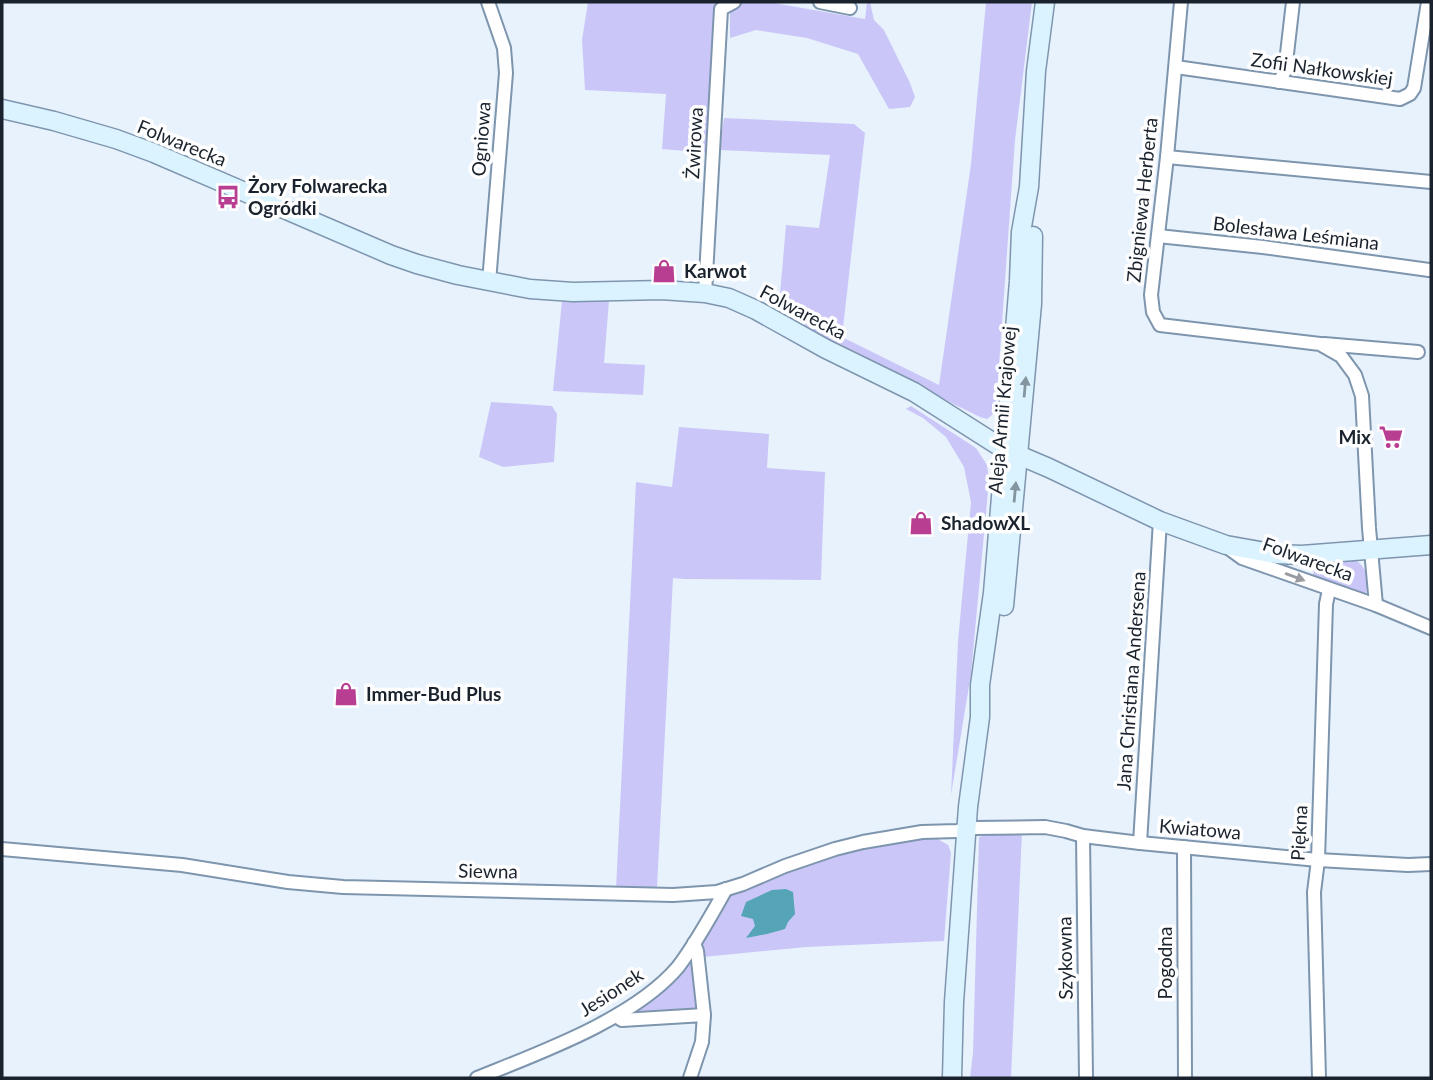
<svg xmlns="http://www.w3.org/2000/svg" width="1433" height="1080" viewBox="0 0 1433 1080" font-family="Lato,sans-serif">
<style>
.green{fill:#cac7f8}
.water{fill:#56a5b6}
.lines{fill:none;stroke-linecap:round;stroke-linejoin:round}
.street-casing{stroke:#7e95ae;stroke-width:16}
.secondary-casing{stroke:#7e95ae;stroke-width:21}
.street{stroke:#fff;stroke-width:12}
.secondary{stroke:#dbf3ff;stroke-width:18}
.oneway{fill:#8495a0}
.oneway2{fill:#989ca0}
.labels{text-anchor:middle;stroke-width:7;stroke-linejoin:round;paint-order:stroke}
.street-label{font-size:19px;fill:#1a232d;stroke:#fefefe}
.poi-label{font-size:19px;font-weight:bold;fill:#1a232d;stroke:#fefefe;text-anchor:start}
</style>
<rect width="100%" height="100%" fill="#e8f2fd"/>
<g class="green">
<polygon points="588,2 723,2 709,153 662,149 666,94 585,90 582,40"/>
<polygon points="743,2 768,2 865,19 867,2 870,2 874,20 884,30 910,83 915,97 910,107 889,109 858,54 807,38 756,30 730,38 730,9"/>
<polygon points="986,2 1032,2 1015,140 996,408 992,415 987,419 980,417 831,344 779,306 786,225 819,228 830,155 719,150 724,118 854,124 865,133 842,337 939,385 971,164"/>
<polygon points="562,301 609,301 604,363 645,365 643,395 553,391"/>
<polygon points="491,402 552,406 557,414 554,462 503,467 479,457"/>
<polygon points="911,406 976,448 987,465 989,480 971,674 951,795 958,641 971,502 964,467 946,437 923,418 906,409"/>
<polygon points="679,427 769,434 767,468 825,472 821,580 684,579 673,578 657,887 616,889 636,482 672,487"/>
<path d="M 1355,559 C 1366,568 1370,577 1366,593 L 1363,593 L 1313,575 L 1314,570 L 1290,562 L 1288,566 L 1278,560 Z"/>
<polygon points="1022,832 1011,1078 970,1078 973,1053 979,837 994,833"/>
<polygon points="931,835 948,845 951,853 944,941 806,947 703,957 699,943 729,893 814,860 839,853"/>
<polygon points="693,956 698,1008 690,1012 630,1015 632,1010"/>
</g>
<polygon class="water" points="786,889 793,892 795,914 788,922 785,929 767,934 746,938 755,926 753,919 741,916 746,902 772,890"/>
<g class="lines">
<g class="street-casing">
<g id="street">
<polyline points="488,2 504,48 506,73 489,282"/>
<polyline points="820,2 850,8"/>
<polyline points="1181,2 1167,157 1151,295 1153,312 1160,325 1320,344 1341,356 1355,375 1362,396 1369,528 1376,605"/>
<polyline points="1176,67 1400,99 1410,94 1414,88 1428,2"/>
<polyline points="1279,82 1285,71 1293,2"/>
<polyline points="1167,157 1431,182"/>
<polyline points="1158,236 1263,247 1429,270"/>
<polyline points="705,293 721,9 734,2"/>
<polyline points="1324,344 1418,352"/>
<polyline points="1227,547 1242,558 1376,605 1431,628"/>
<polyline points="1083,836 1086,1078"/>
<polyline points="1140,843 1160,521"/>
<polyline points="1184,847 1185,1078"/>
<polyline points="2,849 182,865 288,882 343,887 673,895 717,892 743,884 785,866 835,849 863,842 922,832 957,831 975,828 1045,827 1066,831 1083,836 1140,843 1318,860 1408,865 1431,864"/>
<polyline points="694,943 697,951 704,1015"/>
<polyline points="616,1016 622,1020 704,1015 702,1042 690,1078"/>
<path d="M 477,1078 C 539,1053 634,1019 678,967 C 695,945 712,914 726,889"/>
<polyline points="1319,1078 1314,892 1318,860 1326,604 1329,590"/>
</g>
</g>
<g class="secondary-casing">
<g id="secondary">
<polyline points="2,109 54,121 116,139 154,153 391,255 417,264 458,275 530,289 573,292 661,290 705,293 729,298 756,310 826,349 914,392 1002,448 1049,468 1160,521 1226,545 1276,554 1302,555 1431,545"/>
<polyline points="1004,606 1032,304 1033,236"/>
<polyline points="952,1078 954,1002 968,807 980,717 980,685 993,593 1019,281 1021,232 1029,187 1036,71 1045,2"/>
</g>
</g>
<use href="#street" class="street"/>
<use href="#secondary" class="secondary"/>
</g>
<defs><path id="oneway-solid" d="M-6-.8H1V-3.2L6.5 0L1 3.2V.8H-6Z" transform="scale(1.75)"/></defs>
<g class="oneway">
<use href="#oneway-solid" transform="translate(1025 387) rotate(-85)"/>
<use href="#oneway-solid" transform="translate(1015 492) rotate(-85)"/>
</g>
<use class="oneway2" href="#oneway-solid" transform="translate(1295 577) rotate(20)"/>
<defs>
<g id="bus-bare" transform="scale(1.89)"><path d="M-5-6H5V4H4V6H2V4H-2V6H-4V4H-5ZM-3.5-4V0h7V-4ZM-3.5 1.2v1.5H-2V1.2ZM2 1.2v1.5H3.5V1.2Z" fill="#b83e91" stroke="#fefefe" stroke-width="2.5" paint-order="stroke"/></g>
<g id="shop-bare" transform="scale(1.89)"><path d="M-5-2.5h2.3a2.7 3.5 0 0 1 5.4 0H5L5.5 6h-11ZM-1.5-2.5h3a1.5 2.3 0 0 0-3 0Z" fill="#b83e91" stroke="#fefefe" stroke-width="2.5" paint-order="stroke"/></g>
<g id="supermarket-bare" transform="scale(1.89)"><path d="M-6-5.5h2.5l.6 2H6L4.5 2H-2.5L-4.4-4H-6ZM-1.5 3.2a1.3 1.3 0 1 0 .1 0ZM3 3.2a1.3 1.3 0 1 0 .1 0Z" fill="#b83e91" stroke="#fefefe" stroke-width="2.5" paint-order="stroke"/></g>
</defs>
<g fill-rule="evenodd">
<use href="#bus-bare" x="228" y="197"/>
<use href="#shop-bare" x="664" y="271"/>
<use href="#supermarket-bare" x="1391" y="437"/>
<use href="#shop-bare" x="921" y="523"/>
<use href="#shop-bare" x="346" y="694"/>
</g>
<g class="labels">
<g class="street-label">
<text transform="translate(1322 69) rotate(8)" y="7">Zofii Nałkowskiej</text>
<text transform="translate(481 139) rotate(-86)" y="7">Ogniowa</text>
<text transform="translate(182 143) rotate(22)" y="7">Folwarecka</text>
<text transform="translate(694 143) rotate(-87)" y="7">Żwirowa</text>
<text transform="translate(1142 200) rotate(-84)" y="7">Zbigniewa Herberta</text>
<text transform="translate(1296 233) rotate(7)" y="7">Bolesława Leśmiana</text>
<text transform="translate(803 312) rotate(28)" y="7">Folwarecka</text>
<text transform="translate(1002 410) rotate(-85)" y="7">Aleja Armii Krajowej</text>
<text transform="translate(1308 559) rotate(20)" y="7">Folwarecka</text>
<text transform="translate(1131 681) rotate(-86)" y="7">Jana Christiana Andersena</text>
<text transform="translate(1200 829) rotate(5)" y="7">Kwiatowa</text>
<text transform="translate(1299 833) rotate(-87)" y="7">Piękna</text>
<text transform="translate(488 871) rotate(1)" y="7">Siewna</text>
<text transform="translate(1065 958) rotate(-91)" y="7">Szykowna</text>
<text transform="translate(1165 963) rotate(-90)" y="7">Pogodna</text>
<text transform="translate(611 992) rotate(-33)" y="7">Jesionek</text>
</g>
<g class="poi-label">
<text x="248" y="193">Żory Folwarecka<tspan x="248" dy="22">Ogródki</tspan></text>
<text x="684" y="278">Karwot</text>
<text x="1371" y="444" text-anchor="end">Mix</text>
<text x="941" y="530">ShadowXL</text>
<text x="366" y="701">Immer-Bud Plus</text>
</g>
</g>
<rect width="1433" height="1080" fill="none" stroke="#1a232d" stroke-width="7"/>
</svg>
